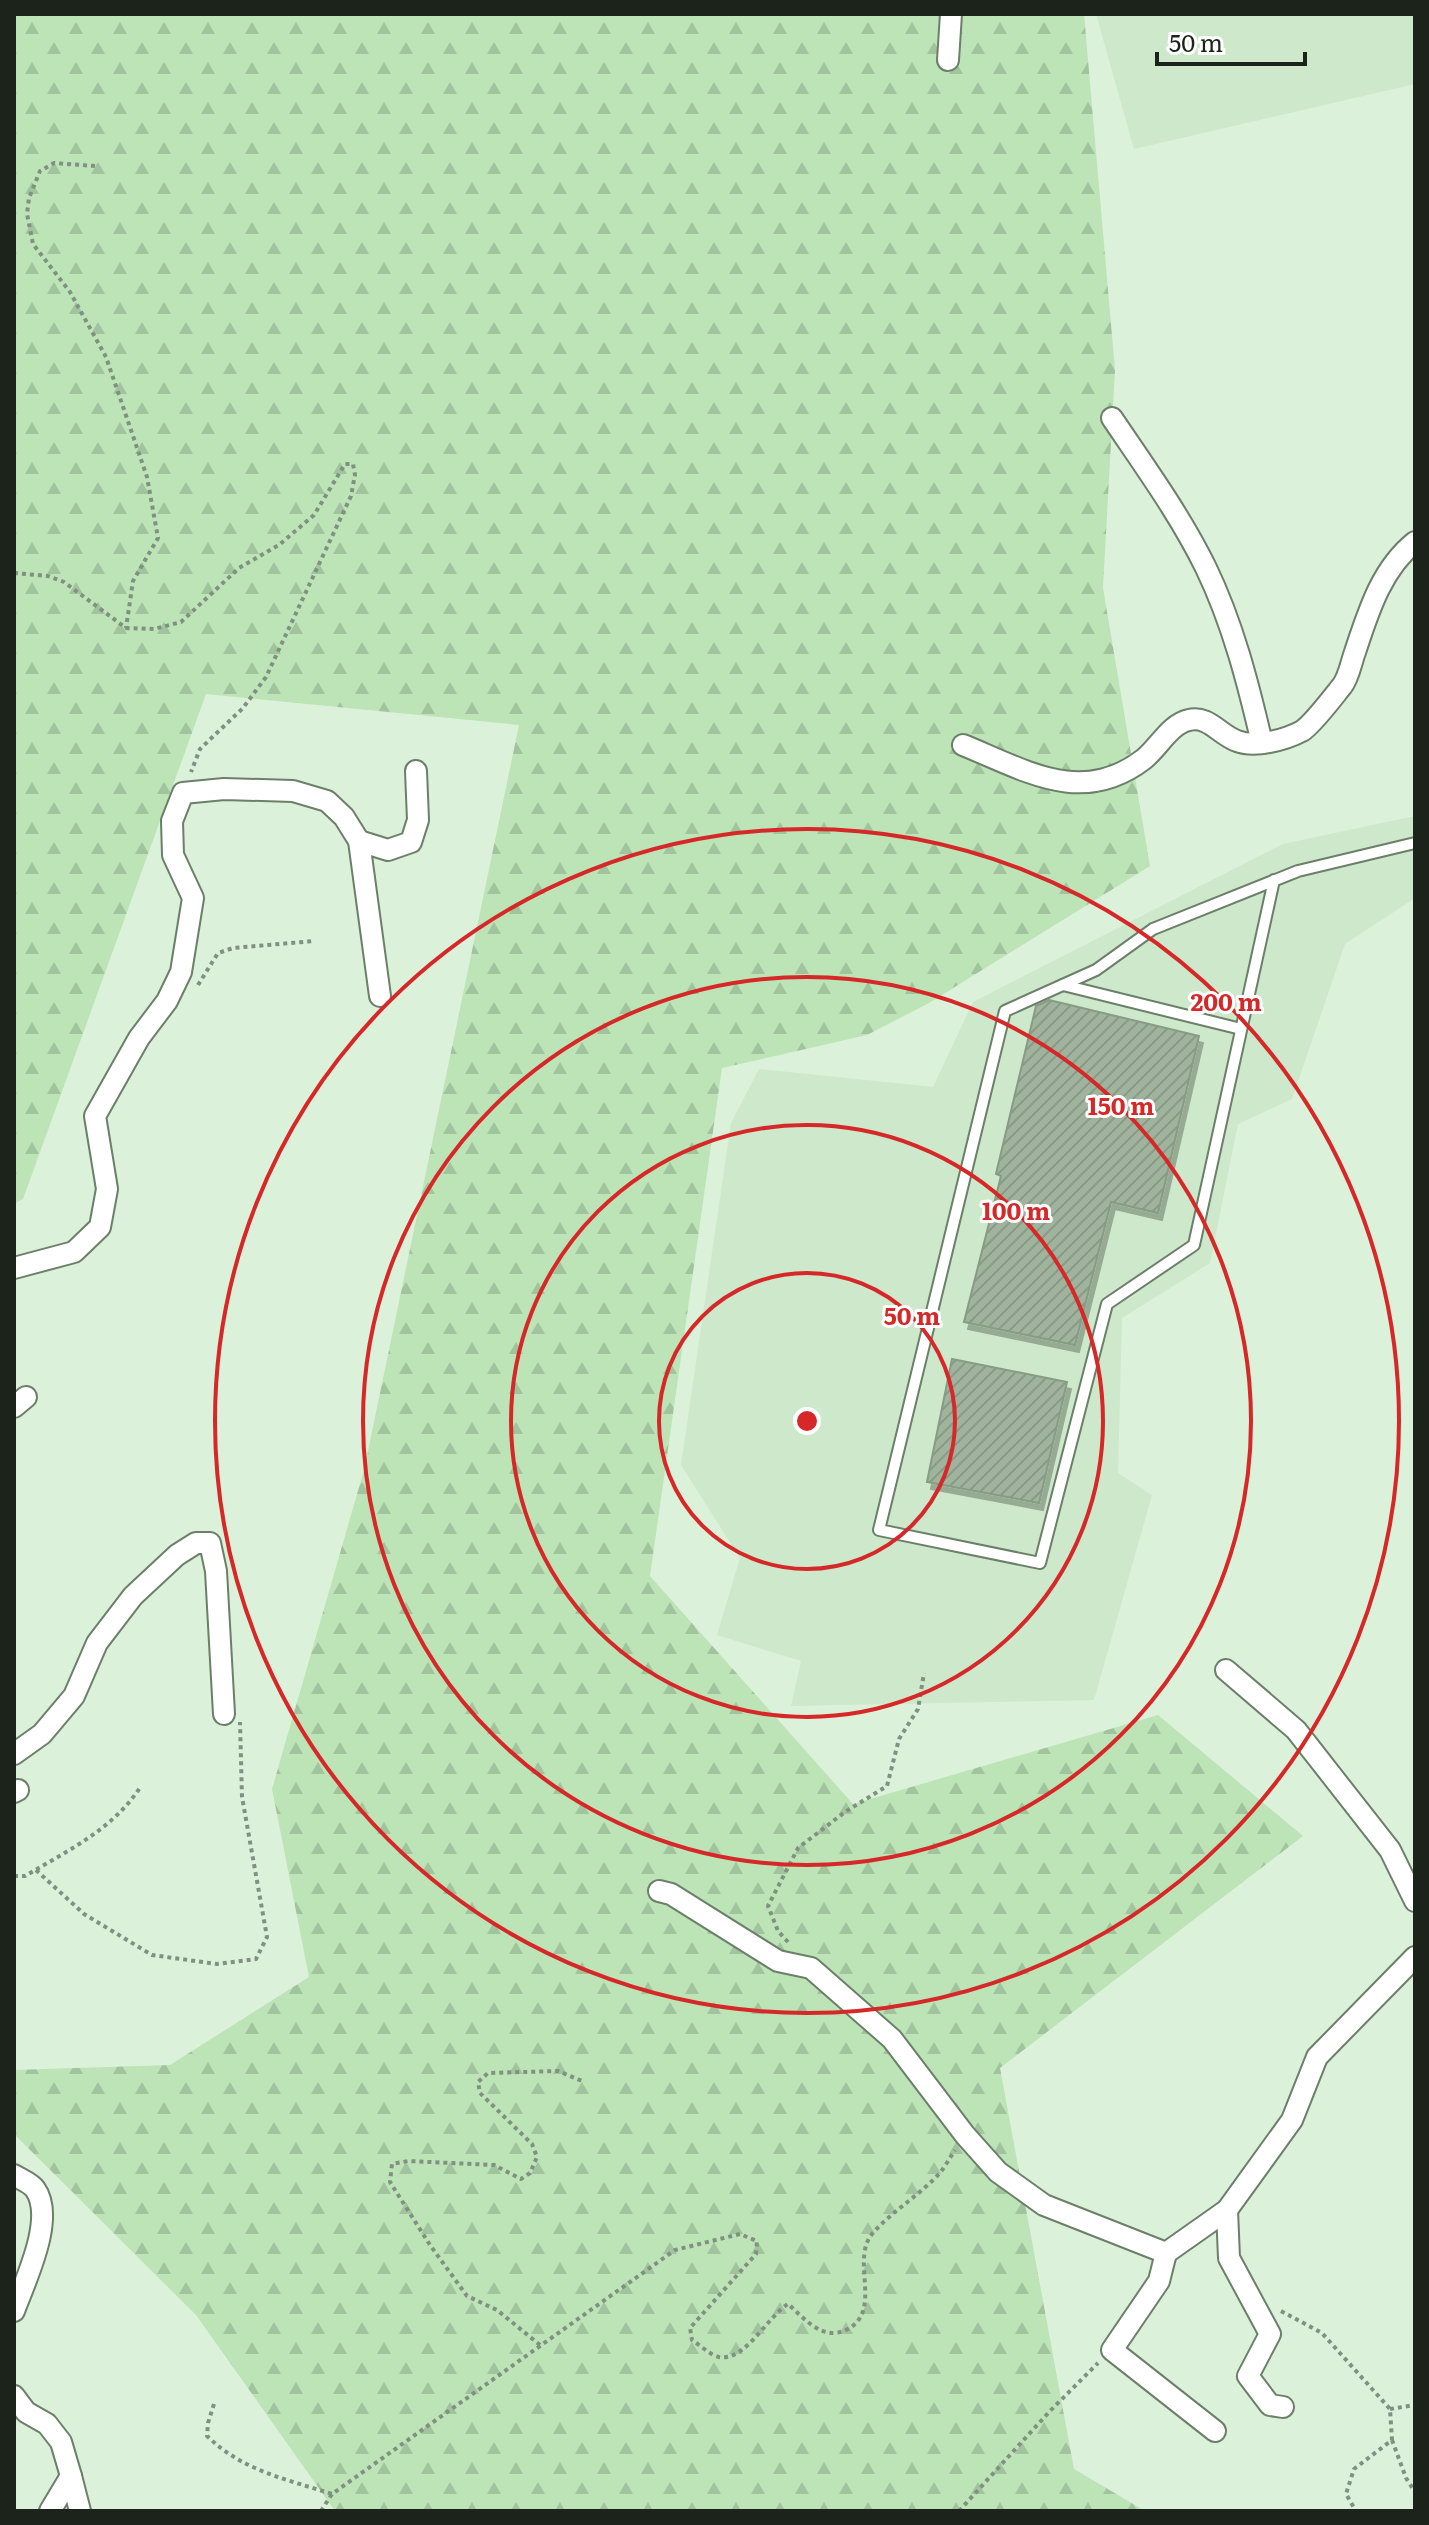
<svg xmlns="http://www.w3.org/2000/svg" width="1429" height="2525" viewBox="0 0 1429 2525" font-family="Literata,serif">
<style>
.built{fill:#cde8ca}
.forest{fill:url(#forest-firs)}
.building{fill:url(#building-hatch);stroke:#879b85;stroke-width:2;filter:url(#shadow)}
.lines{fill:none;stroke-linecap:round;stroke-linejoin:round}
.lane-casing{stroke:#6b7f69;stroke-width:14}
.street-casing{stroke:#6b7f69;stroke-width:24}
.path{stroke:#819180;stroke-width:4;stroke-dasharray:4 4;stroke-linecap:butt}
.lane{stroke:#fff;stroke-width:10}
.street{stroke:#fff;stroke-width:20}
.ring{fill:none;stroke:#d62828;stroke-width:4}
.centre{fill:#d62828;stroke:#fff;stroke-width:4}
.ring-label{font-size:24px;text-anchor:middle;font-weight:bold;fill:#d62828;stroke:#fff;stroke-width:6;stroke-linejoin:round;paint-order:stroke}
</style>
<defs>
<pattern id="forest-firs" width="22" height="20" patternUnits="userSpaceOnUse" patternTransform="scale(2)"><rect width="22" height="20" fill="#bce4b7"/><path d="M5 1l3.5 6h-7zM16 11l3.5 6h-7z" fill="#a1c39d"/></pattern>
<pattern id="building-hatch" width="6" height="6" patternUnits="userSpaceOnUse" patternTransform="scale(2)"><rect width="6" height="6" fill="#a0b49d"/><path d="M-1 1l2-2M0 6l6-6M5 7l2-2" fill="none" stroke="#899a87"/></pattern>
<filter id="shadow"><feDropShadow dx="4" dy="7" stdDeviation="0" flood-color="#0004"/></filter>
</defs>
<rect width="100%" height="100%" fill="#dbf1d9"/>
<g class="built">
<polygon points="1096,14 1415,14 1415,84 1134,149"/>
<polygon points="1415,816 1415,898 1345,944 1292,1099 1238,1124 1210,1263 1122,1318 1118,1473 1152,1495 1094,1700 791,1706 801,1661 717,1635 740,1558 681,1465 731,1123 759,1069 933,1087 973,1002 1283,844"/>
</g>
<polygon class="forest" points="14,14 1084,14 1115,370 1103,588 1150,866 929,1003 867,1035 722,1068 650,1576 853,1804 1158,1715 1303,1836 1000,2068 1074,2469 1145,2511 335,2511 196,2315 14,2134 14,2070 170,2065 309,1977 272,1789 364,1470 519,725 206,694 23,1199 14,1204"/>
<g class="building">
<polygon points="1049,1000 1199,1036 1158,1213 1111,1202 1075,1345 964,1322 1001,1176 996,1174 1036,1006"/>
<polygon points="952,1359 1067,1382 1039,1503 927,1482"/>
</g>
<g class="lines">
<g class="lane-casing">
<g id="lane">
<polyline points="1274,880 1194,1245 1107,1304 1040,1563 879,1530 1005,1011 1096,970 1153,929 1298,871 1415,843"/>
<polyline points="1063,985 1241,1029"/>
</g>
</g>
<g class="street-casing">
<g id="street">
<polyline points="948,60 951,14"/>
<path d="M 1112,418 C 1145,467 1180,515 1206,568 C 1233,624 1248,683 1262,743"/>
<path d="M 963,745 C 1025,770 1082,807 1144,759 C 1159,747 1170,724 1189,720 C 1208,715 1220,735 1237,741 C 1255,748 1285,740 1302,731 C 1313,724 1333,697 1342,686 C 1349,677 1351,663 1355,652 C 1368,613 1381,569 1415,542"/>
<polyline points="359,841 388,850 411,842 418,820 416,771"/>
<polyline points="14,1268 74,1252 100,1227 107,1189 95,1116 139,1038 167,1001 181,972 193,898 173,855 172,821 183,793 224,789 293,791 327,801 344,817 359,841 380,996"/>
<polyline points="14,1407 26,1397"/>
<polyline points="1226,1670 1296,1730 1390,1850 1415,1901"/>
<polyline points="14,1754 42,1734 74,1696 97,1643 133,1596 177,1555 196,1543 210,1543 216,1571 224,1714"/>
<polyline points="14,1792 18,1790"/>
<polyline points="659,1891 671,1894 778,1961 811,1968 892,2039 965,2135 998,2172 1044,2205 1166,2253 1227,2210 1292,2120 1317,2057 1415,1957"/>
<path d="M 14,2175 C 20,2179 31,2183 35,2189 C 56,2218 25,2281 14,2311"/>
<polyline points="1227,2210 1229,2258 1270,2334 1248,2376 1270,2405 1283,2407"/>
<polyline points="1166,2253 1159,2281 1112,2350 1215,2431"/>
<polyline points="14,2396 26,2412 47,2424 61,2442 71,2476 50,2511"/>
<polyline points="71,2476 80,2511"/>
</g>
</g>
<g class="path">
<polyline points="95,166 54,163 40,171 29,198 27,214 33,244 70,292 106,357 147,477 158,538 133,581 126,628"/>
<polyline points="14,573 48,576 64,582 126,628 154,629 181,622 239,568 279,545 314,515 345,464 353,464 355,475 351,496 266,677 243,708 200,749 191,772"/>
<polyline points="198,985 218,953 233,948 314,941"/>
<polyline points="36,1870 84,1914 152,1955 217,1964 256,1959 267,1937 242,1797 240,1722"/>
<path d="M 14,1876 L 25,1876 C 67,1851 114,1829 141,1786"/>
<polyline points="788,1942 778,1931 768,1906 798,1848 845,1812 887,1786 899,1739 918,1709 924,1673"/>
<polyline points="1281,2311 1322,2333 1390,2409 1392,2440 1354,2469 1346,2494 1356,2511"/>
<polyline points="540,2345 497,2310 467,2296 430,2245 390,2182 392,2164 408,2161 494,2165 521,2179 530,2173 537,2157 532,2144 480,2093 478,2082 488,2073 558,2071 582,2081"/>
<path d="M 214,2404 L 208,2423 L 207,2436 C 243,2471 286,2479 332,2494"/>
<polyline points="1390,2409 1415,2405"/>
<polyline points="1392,2440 1406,2478 1415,2492"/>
<path d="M 321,2511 L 332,2494 L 675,2250 L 740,2234 L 757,2241 L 756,2254 L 690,2328 L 692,2340 C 700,2345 710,2355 719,2357 C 745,2362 767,2317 788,2304 C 805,2319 822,2341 846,2330 C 884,2312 850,2261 872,2234 C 891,2212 917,2197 937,2176 C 944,2169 949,2159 955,2150"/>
<polyline points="959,2511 1050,2411 1098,2363"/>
</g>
<use href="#lane" class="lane"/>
<use href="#street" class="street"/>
</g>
<g class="ring">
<circle cx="807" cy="1421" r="148"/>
<circle cx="807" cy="1421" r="296"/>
<circle cx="807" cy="1421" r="444"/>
<circle cx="807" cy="1421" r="592"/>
</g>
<circle cx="807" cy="1421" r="12" class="centre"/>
<g class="ring-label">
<text x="1226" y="1011">200 m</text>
<text x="1121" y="1115">150 m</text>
<text x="1016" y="1220">100 m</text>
<text x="912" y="1325">50 m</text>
</g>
<rect width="1429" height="2525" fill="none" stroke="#1b231a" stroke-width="32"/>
<path d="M1157 52v12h148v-12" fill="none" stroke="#1b231a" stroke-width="4"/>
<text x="1169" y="52" font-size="24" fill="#1b231a" stroke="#ffffff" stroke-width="6" paint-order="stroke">50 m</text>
</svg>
